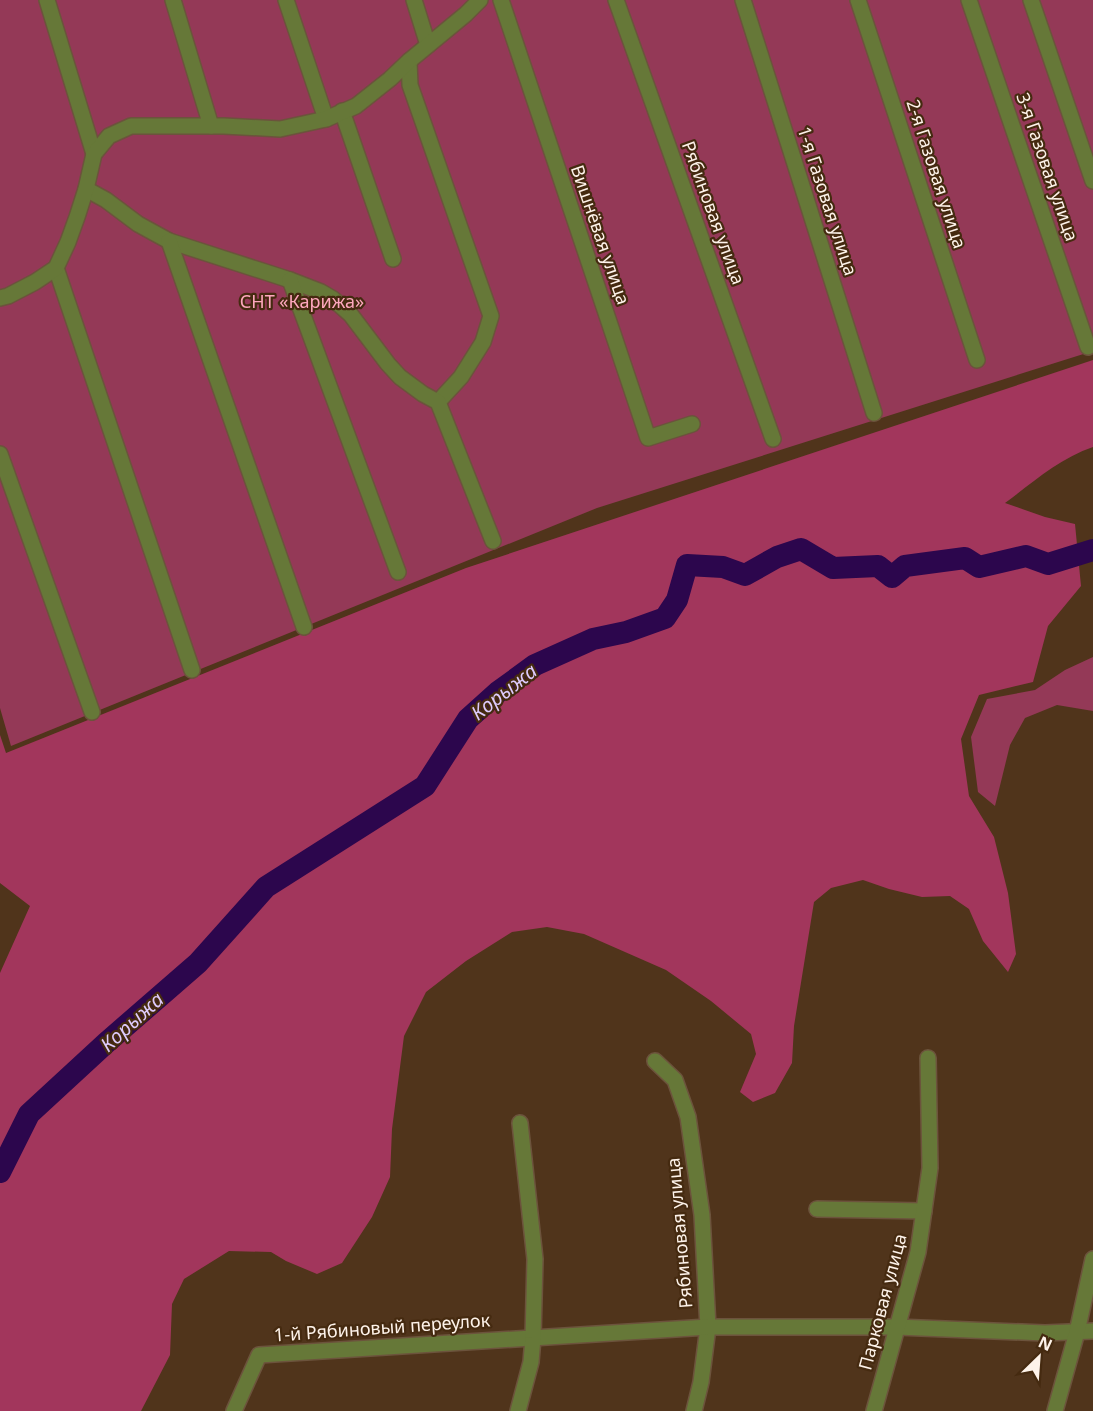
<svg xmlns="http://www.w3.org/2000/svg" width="1093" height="1411" viewBox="0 0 1093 1411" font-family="'Noto Sans',sans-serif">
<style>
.green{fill:#943957}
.forest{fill:#a2365c}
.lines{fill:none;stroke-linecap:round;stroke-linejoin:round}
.river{stroke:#2c064d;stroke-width:22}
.minor-casing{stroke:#6c533c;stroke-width:18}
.minor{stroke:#667838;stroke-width:15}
.labels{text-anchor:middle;stroke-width:4.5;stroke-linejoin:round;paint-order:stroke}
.street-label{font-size:18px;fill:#fef3ea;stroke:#452a10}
.park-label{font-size:18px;fill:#fea7be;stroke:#452a10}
.water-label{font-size:20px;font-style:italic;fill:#decbfd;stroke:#452a10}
</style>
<rect width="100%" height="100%" fill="#50341b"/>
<g class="green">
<polygon points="0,0 1093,0 1093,351 597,508 11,746 0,708"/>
<polygon points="1093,657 1093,711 1057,705 1025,718 1010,745 995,806 978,792 971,737 987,699 1035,690 1065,670"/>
</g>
<path class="forest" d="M 1093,360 L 1093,447 C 1060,458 1032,483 1005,503 L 1045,517 L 1075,524 L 1081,586 L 1048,626 L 1033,682 L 979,695 L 961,739 L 969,796 L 994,837 L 1008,893 L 1016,954 L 1008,972 L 983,941 L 969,909 L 950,896 L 922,897 L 889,889 L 863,880 L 831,888 L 814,902 L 794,1026 L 792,1063 L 775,1093 L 753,1102 L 740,1092 L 756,1054 L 751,1034 L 711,1001 L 666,970 L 584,934 L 547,927 L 512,932 L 466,961 L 426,992 L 404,1036 L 392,1129 L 390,1177 L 372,1217 L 342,1263 L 317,1274 L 286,1261 L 271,1252 L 229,1251 L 184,1279 L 172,1304 L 170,1355 L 141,1411 L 0,1411 L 0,973 L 30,906 L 0,883 L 0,735 L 6,753 L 466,568 Z"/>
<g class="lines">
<polyline class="river" points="0,1172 29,1114 106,1043 198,963 266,887 425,786 468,719 498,692 535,665 593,639 626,632 665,618 677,600 687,565 723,567 745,575 777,557 801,549 833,568 878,566 892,577 905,566 965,558 979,567 1026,556 1048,564 1093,550"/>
<g class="minor-casing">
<g id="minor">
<polyline points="47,0 94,154"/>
<polyline points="173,0 211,126"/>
<polyline points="286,0 326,119"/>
<polyline points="414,0 428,45"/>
<polyline points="501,0 648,438 692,424"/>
<polyline points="616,0 773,439"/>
<polyline points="743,0 874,413"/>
<polyline points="858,0 977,360"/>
<polyline points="969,0 1088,347"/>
<polyline points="1031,0 1093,181"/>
<polyline points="409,61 410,85 491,316 483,342 461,377 438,402"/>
<polyline points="342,111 393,259"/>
<polyline points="86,189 106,200 138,224 169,241 290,280 321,292 333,299 351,315 388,364 400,377 423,394 438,402 493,541"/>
<polyline points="169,241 304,627"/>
<polyline points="56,268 192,670"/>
<polyline points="290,280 398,572"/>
<polyline points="0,298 8,296 35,282 56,268 68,242 77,217 86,189 94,154 109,136 131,126 224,126 280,129 326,119 356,106 390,79 409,61 466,14 480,0"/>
<polyline points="0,454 92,712"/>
<polyline points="655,1061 675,1080 688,1117 702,1215 708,1327 701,1382 694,1411"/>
<polyline points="817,1209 924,1211"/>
<polyline points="234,1411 259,1355 708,1327 897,1327 1045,1333 1093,1331"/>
<polyline points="518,1411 531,1362 533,1338 535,1259 520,1123"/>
<polyline points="874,1411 918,1252 930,1168 928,1058"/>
<polyline points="1055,1411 1077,1332 1093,1259"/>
</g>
</g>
<use href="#minor" class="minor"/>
</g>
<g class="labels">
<g class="street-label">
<text transform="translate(1047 167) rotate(71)" y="6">3-я Газовая улица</text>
<text transform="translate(936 174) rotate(72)" y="6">2-я Газовая улица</text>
<text transform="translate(827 201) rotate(72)" y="6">1-я Газовая улица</text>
<text transform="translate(713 213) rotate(70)" y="6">Рябиновая улица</text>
<text transform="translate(600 235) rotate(71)" y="6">Вишнёвая улица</text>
<text transform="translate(680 1233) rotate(-95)" y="6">Рябиновая улица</text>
<text transform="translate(883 1302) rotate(-75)" y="6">Парковая улица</text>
<text transform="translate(382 1328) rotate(-4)" y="6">1-й Рябиновый переулок</text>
</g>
<g class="park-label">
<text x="302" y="308">СНТ «Карижа»</text>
</g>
<g class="water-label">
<text transform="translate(504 692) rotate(-38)" y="7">Корыжа</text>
<text transform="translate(132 1022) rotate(-42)" y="7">Корыжа</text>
</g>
</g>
<g transform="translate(1039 1357) rotate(25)" stroke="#452a10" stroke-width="4.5" paint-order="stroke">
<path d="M0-4.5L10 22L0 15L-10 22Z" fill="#fef3ea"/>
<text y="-9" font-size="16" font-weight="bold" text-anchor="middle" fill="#fef3ea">N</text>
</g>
</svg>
